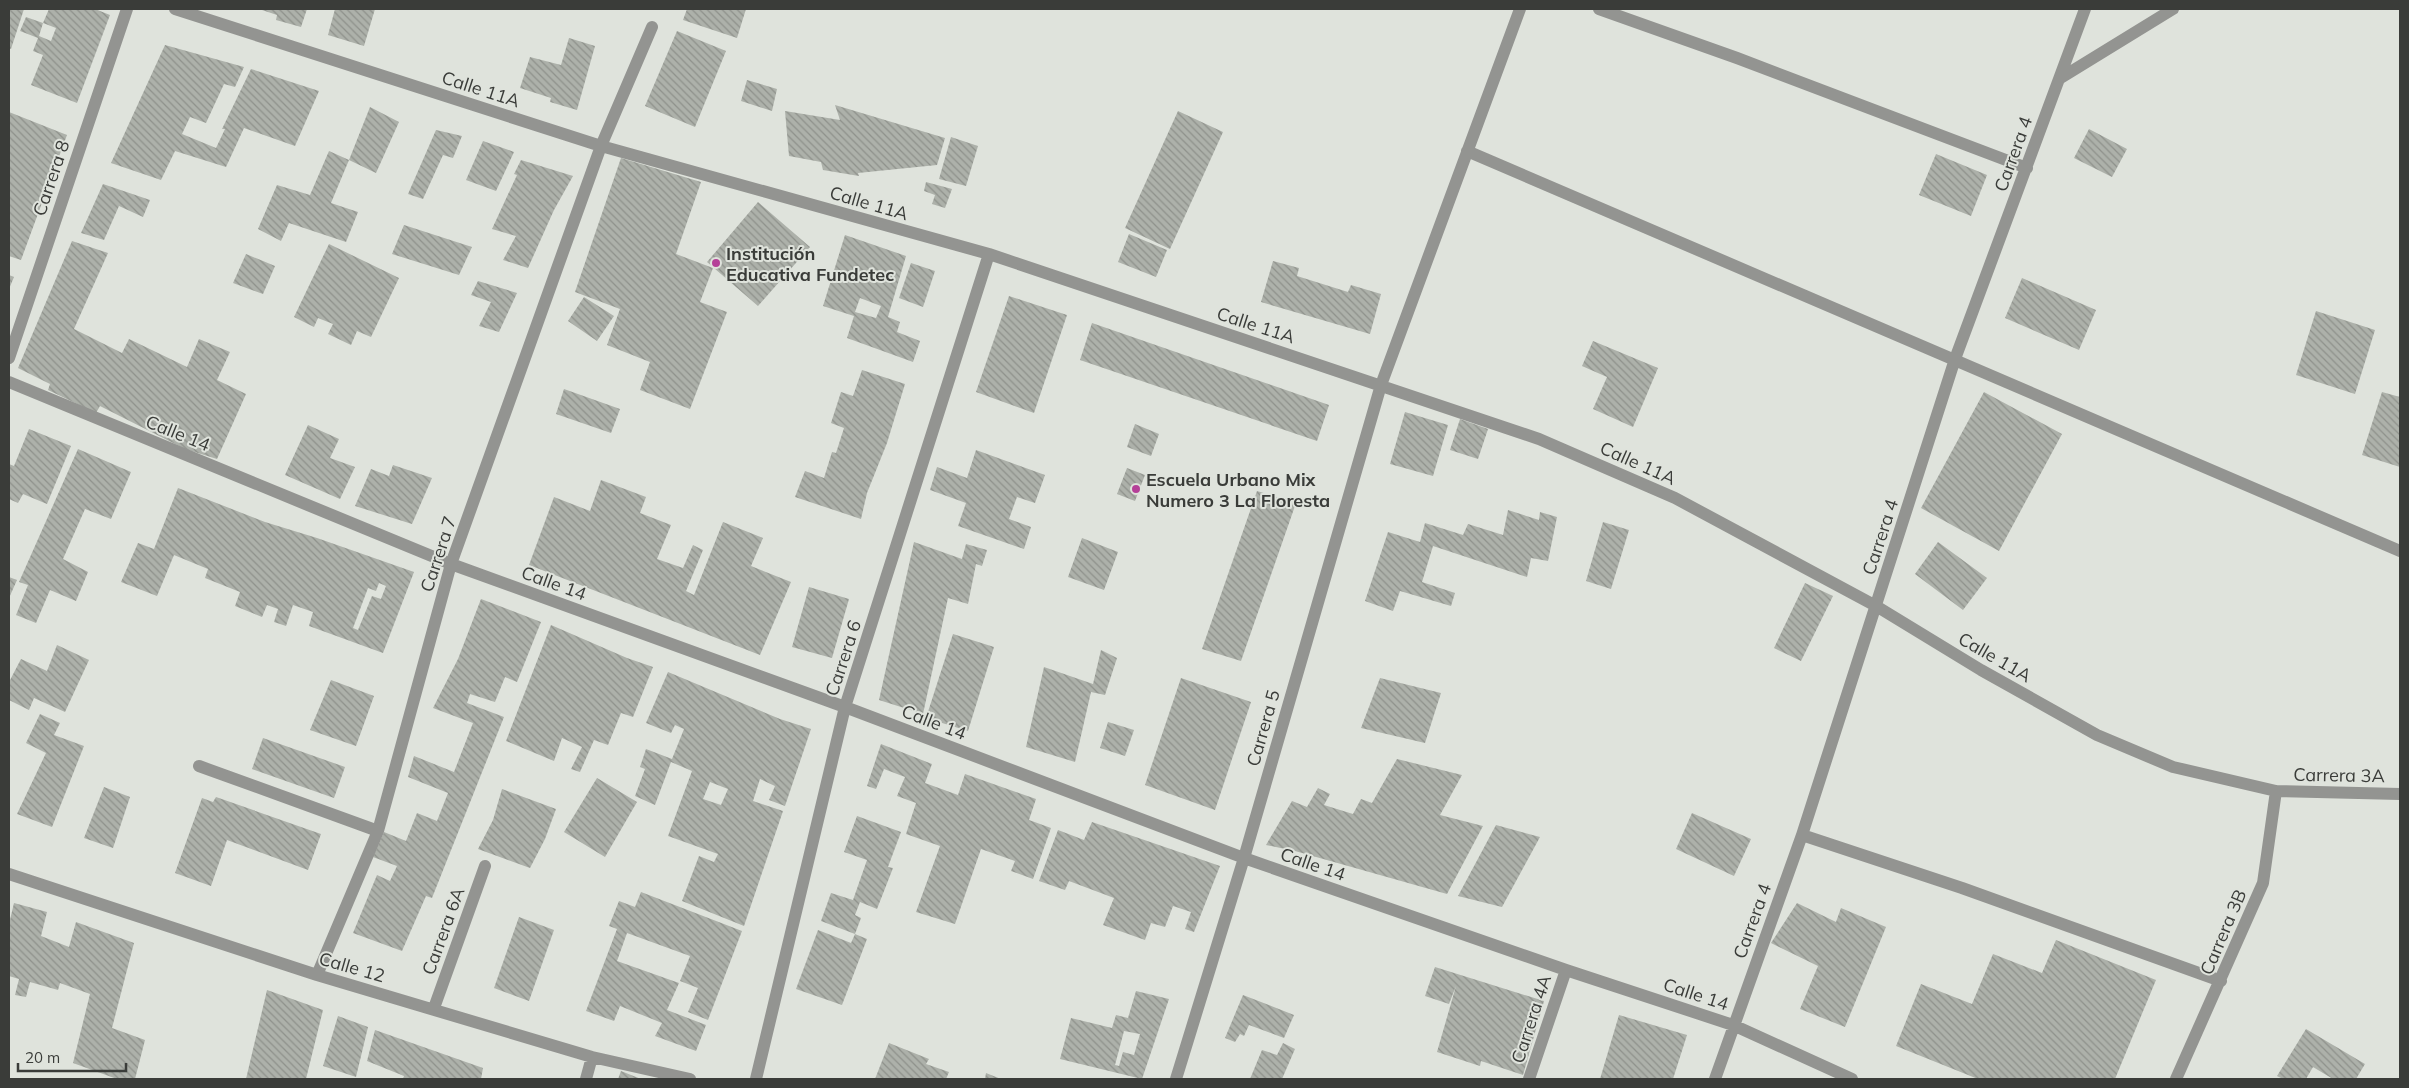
<svg xmlns="http://www.w3.org/2000/svg" width="2409" height="1088" viewBox="0 0 2409 1088" font-family="Mulish,sans-serif">
<style>
.building{fill:url(#building-back-hatch);fill-rule:evenodd}
.lines{fill:none;stroke-linecap:round;stroke-linejoin:round}
.minor{stroke:#939491;stroke-width:12}
.poi-dot{fill:#b54098;stroke:#dfe3dc;stroke-width:2}
.labels{text-anchor:middle;dominant-baseline:central;stroke-width:4;stroke-linejoin:round;paint-order:stroke}
.street-label{font-size:18px;fill:#3a3c39;stroke:#dfe3dc}
.poi-label{font-size:18px;font-weight:bold;fill:#3a3c39;stroke:#dfe3dc;text-anchor:start}
</style>
<defs>
<pattern id="building-back-hatch" width="6" height="6" patternUnits="userSpaceOnUse" patternTransform="scale(1.25)"><rect width="6" height="6" fill="#adb1aa"/><path d="M-1 5l2 2M0 0l6 6M5-1l2 2" fill="none" stroke="#8e918b"/></pattern>
</defs>
<rect width="100%" height="100%" fill="#dfe3dc"/>
<!-- building -->
<path class="building" d="M9,9H24L11,49L9,48Z
M49,9H95L110,15L77,103L31,85L43,55L33,51L38,38L20,31L26,17L43,23ZM43,23L56,28L51,41L39,36Z
M259,9H307L301,27L276,20L277,15Z
M335,9H375L364,46L328,35Z
M687,9H746L737,38L683,20Z
M677,31L726,51L695,127L645,106Z
M569,38L595,46L577,110L550,102L551,98L520,88L530,57L561,65Z
M165,45L244,67L235,87L224,84L206,123L190,117L182,134L216,148L225,129H222L251,69L319,91L295,146L244,128L226,167L175,151L161,180L111,163Z
M747,80L777,89L772,111L741,101Z
M835,105L945,138L937,165L858,173L859,176L823,170L821,162L789,156L785,111L840,120Z
M370,107L399,122L376,173L349,160Z
M1178,111L1223,132L1170,249L1125,228Z
M9,112L67,135L21,260L9,256Z
M2089,129L2127,149L2112,177L2074,158Z
M436,130L462,136L453,158L443,155L423,199L408,194Z
M951,137L978,146L966,186L939,179Z
M483,141L514,152L496,191L466,180Z
M329,151L349,160L331,203L358,212L346,242L289,223L281,241L258,229L277,185L310,195Z
M1936,154L1987,175L1971,216L1919,195Z
M621,158L701,182L676,254L713,268L700,302L727,312L690,409L640,390L650,362L607,345L620,309L575,292Z
M521,160L573,176L554,210L528,268L503,260L516,236L492,229L517,175L514,174Z
M926,182L952,189L945,208L932,204L935,195L924,191Z
M103,184L150,200L143,217L119,206L104,240L81,233Z
M758,202L810,247L758,306L707,262Z
M404,225L472,247L459,275L392,254Z
M1129,234L1167,250L1156,277L1118,262Z
M845,235L906,256L888,317L900,322L897,332L920,341L913,362L847,338L854,316L823,306ZM860,298L881,306L876,318L855,312Z
M72,241L108,253L74,329L122,353L129,339L187,367L199,339L230,352L217,380L246,394L217,459L185,449L100,406L96,413L48,390L50,384L18,368Z
M329,244L399,278L371,337L357,331L351,345L328,334L333,324L318,318L314,327L294,317Z
M246,254L275,266L263,294L233,283Z
M1273,261L1299,268L1297,276L1348,292L1351,285L1381,294L1370,334L1261,302Z
M911,263L935,271L923,307L899,298Z
M9,275L14,277L9,289Z
M2022,278L2096,310L2079,350L2005,318Z
M478,281L517,293L499,332L479,326L491,302L471,295Z
M1009,296L1067,315L1034,413L976,392Z
M584,297L614,316L597,341L568,321Z
M2316,311L2375,330L2355,394L2296,375Z
M1092,323L1329,405L1317,441L1080,360Z
M1593,341L1658,368L1633,427L1593,409L1607,377L1582,366Z
M862,370L905,384L887,443L867,493L861,519L795,497L805,471L824,478L832,452L836,453L844,428L831,423L841,392L853,396Z
M564,389L620,409L611,433L556,414Z
M1984,392L2062,434L1999,551L1921,508Z
M2382,392L2400,397V467L2362,455Z
M1405,412L1448,425L1433,476L1390,464Z
M1460,419L1488,429L1478,459L1450,450Z
M1135,424L1159,434L1151,456L1127,447Z
M308,425L339,439L330,458L355,467L340,499L285,475Z
M29,429L71,446L47,504L23,494L18,503L9,499V464L14,466Z
M78,449L131,472L111,519L85,509L63,559L88,572L76,601L50,590L36,623L16,615L28,585L19,582Z
M976,450L1045,475L1035,503L1017,497L1009,519L1031,527L1024,549L958,526L966,503L930,490L937,467L967,478Z
M393,465L432,478L412,524L355,506L371,469L389,476Z
M1127,468L1145,475L1135,501L1117,494Z
M601,480L646,497L640,513L671,525L657,559L683,568L693,545L703,550L686,591L694,595L723,522L763,538L751,566L791,582L760,655L529,565L554,497L590,511Z
M178,488L265,522L317,538L414,572L383,653L309,626L313,612L293,605L286,626L274,622L278,609L267,605L262,617L235,606L240,592L205,578L208,569L174,555L157,596L121,582L138,543L154,549ZM379,583L386,586L381,599L372,596L358,630L353,628L368,588L376,591Z
M1257,491L1296,503L1241,661L1202,649Z
M1508,510L1539,520L1540,512L1557,517L1548,561L1531,558L1527,577L1433,546L1422,582L1455,593L1451,606L1400,591L1393,611L1365,601L1388,532L1420,542L1425,523L1463,535L1468,524L1503,535Z
M1603,522L1629,530L1611,589L1586,581Z
M1082,538L1118,552L1104,590L1068,577Z
M914,542L962,559L966,544L987,550L982,566L976,564L968,604L948,598L923,714L879,700Z
M1938,542L1987,578L1963,610L1915,574Z
M9,577L17,580L9,598Z
M1805,583L1833,596L1801,661L1774,648Z
M809,587L849,599L832,658L792,647Z
M481,599L541,622L517,682L505,677L495,702L470,694L467,703L504,717L432,898L426,896L402,951L353,933L377,875L390,881L397,866L373,857L384,832L406,841L417,813L437,821L448,793L408,777L414,756L454,772L473,723L433,708L458,659Z
M551,625L627,658L653,667L633,717L621,713L608,745L594,740L580,772L571,769L582,747L562,738L554,761L506,741Z
M953,634L994,647L968,731L926,718Z
M57,645L89,660L65,712L34,698L29,710L9,700V682L21,659L47,671Z
M1101,650L1117,658L1105,695L1091,692L1075,762L1026,747L1044,667L1093,684Z
M668,672L780,719L811,729L785,806L769,800L775,786L760,779L753,801L783,811L744,926L682,901L699,856L714,862L718,854L668,836L692,771L671,762L655,805L635,796L645,769L640,767L646,749L672,759L684,729L675,725L671,733L646,723ZM710,782L728,789L721,805L703,799Z
M1181,678L1251,702L1215,810L1145,785Z
M1380,678L1441,693L1425,743L1361,728Z
M331,680L374,696L356,746L310,730Z
M40,714L60,723L54,735L84,746L52,827L17,814L46,753L26,743Z
M1108,722L1134,730L1125,756L1100,748Z
M263,738L345,767L334,798L252,769Z
M881,744L932,764L925,783L958,795L965,774L1036,799L1029,820L1051,828L1033,879L1011,871L1015,861L981,849L955,924L916,912L940,846L906,834L916,803L897,796L905,777L884,769L876,789L867,786Z
M1397,759L1462,775L1440,815L1483,826L1447,894L1295,851L1266,845L1292,801L1307,807L1318,788L1330,794L1324,805L1353,814L1361,799L1372,803Z
M597,778L637,802L605,857L564,832Z
M104,787L130,797L113,848L84,838Z
M502,789L556,809L545,839L530,868L478,849L493,820Z
M216,797L321,834L308,870L227,840L211,886L175,873L202,798L213,802Z
M1692,813L1751,839L1734,876L1676,849Z
M857,816L901,832L888,867L893,868L877,909L860,902L855,915L861,918L855,934L821,921L831,893L853,900L867,860L844,852Z
M1092,822L1220,866L1194,932L1185,929L1191,912L1173,906L1165,927L1151,923L1145,940L1103,925L1114,898L1069,881L1065,890L1039,881L1058,830L1084,840Z
M1496,825L1540,837L1502,907L1458,896Z
M641,892L742,931L708,1020L688,1012L698,988L680,981L690,956L627,933L617,961L679,983L667,1010L706,1025L696,1051L655,1036L662,1023L620,1006L614,1021L586,1011L617,929L609,926L619,901L635,907Z
M14,903L47,912L41,936L69,947L76,922L134,943L112,1028L145,1040L135,1079H117L73,1063L90,994L60,983L58,990L30,982L26,997L15,995L19,979L9,976V924Z
M1797,903L1836,922L1841,908L1886,927L1845,1027L1800,1009L1818,966L1771,943Z
M519,917L554,930L529,1001L494,988Z
M818,930L851,943L855,934L867,939L842,1005L796,989Z
M2056,940L2156,980L2115,1079H1978L1896,1046L1921,984L1972,1004L1993,954L2042,973Z
M1435,967L1544,1001L1523,1075L1481,1061L1480,1066L1437,1052L1456,986L1449,1004L1425,996Z
M267,990L323,1010L306,1079H246Z
M1136,991L1169,999L1142,1079L1060,1059L1071,1018L1112,1028L1116,1015L1128,1018ZM1124,1031L1140,1034L1134,1055L1123,1052L1119,1066L1115,1065Z
M1243,995L1294,1015L1284,1038L1249,1025L1244,1036L1240,1034L1235,1042L1225,1038Z
M1619,1015L1687,1035L1673,1079H1600Z
M338,1016L368,1027L356,1077L323,1066Z
M2306,1029L2365,1064L2356,1079H2333L2313,1067L2306,1079H2283L2277,1076Z
M375,1030L483,1068L481,1079H403L404,1076L367,1061Z
M889,1043L929,1059L926,1064L949,1072L946,1079H875Z
M1283,1043L1295,1049L1282,1079H1250L1262,1050L1277,1055Z
M621,1071L641,1079H618Z
M986,1073L1001,1079H985Z"/>
<g class="lines">
<!-- minor -->
<path class="minor" d="M175,9L601,146L989,254L1539,439L1675,498L1876,606L1981,670L2097,735L2173,767L2276,791L2400,794
M1599,9L1737,58L2027,168
M2059,79L2173,9
M1467,151L2400,551
M9,358L127,9
M9,382L451,564L845,707L1244,858L1566,970L1733,1025L1852,1079
M199,766L378,831
M1802,835L1962,888L2221,981
M9,874L317,975L592,1057L690,1079
M317,975L378,831L451,564L601,146L652,27
M434,1008L485,866
M586,1079L592,1057
M756,1079L845,707L989,254
M1176,1079L1244,858L1381,385L1520,9
M1529,1079L1566,970
M1715,1079L1802,835L1955,359L2085,9
M2176,1079L2263,883L2276,791"/>
</g>
<!-- markers -->
<g class="poi-dot">
<circle cx="716" cy="263" r="5"/>
<circle cx="1136" cy="489" r="5"/>
</g>
<g class="labels">
<!-- street labels -->
<g class="street-label">
<text transform="translate(481 89) rotate(18)">Calle 11A</text>
<text transform="translate(2013 154) rotate(-70)">Carrera 4</text>
<text transform="translate(51 178) rotate(-71)">Carrera 8</text>
<text transform="translate(869 203) rotate(16)">Calle 11A</text>
<text transform="translate(1256 325) rotate(18)">Calle 11A</text>
<text transform="translate(178 433) rotate(22)">Calle 14</text>
<text transform="translate(1638 463) rotate(24)">Calle 11A</text>
<text transform="translate(1880 537) rotate(-72)">Carrera 4</text>
<text transform="translate(438 554) rotate(-72)">Carrera 7</text>
<text transform="translate(554 583) rotate(20)">Calle 14</text>
<text transform="translate(1995 657) rotate(30)">Calle 11A</text>
<text transform="translate(843 658) rotate(-72)">Carrera 6</text>
<text transform="translate(934 722) rotate(21)">Calle 14</text>
<text transform="translate(1263 728) rotate(-74)">Carrera 5</text>
<text transform="translate(2339 775) rotate(1)">Carrera 3A</text>
<text transform="translate(1313 864) rotate(19)">Calle 14</text>
<text transform="translate(1752 921) rotate(-70)">Carrera 4</text>
<text transform="translate(443 931) rotate(-70)">Carrera 6A</text>
<text transform="translate(2223 932) rotate(-67)">Carrera 3B</text>
<text transform="translate(352 967) rotate(16)">Calle 12</text>
<text transform="translate(1696 994) rotate(18)">Calle 14</text>
<text transform="translate(1531 1019) rotate(-72)">Carrera 4A</text>
</g>
<!-- poi labels -->
<g class="poi-label">
<text x="726" y="253">Institución<tspan x="726" dy="21">Educativa Fundetec</tspan></text>
<text x="1146" y="479">Escuela Urbano Mix<tspan x="1146" dy="21">Numero 3 La Floresta</tspan></text>
</g>
</g>
<!-- border -->
<rect width="2409" height="1088" fill="none" stroke="#3a3c39" stroke-width="20"/>
<!-- scale -->
<path d="M18 1063v8h108v-8" fill="none" stroke="#3a3c39" stroke-width="2.5"/>
<text x="25" y="1063" font-size="15" fill="#3a3c39" stroke="#dfe3dc" stroke-width="4" paint-order="stroke">20 m</text>
</svg>
